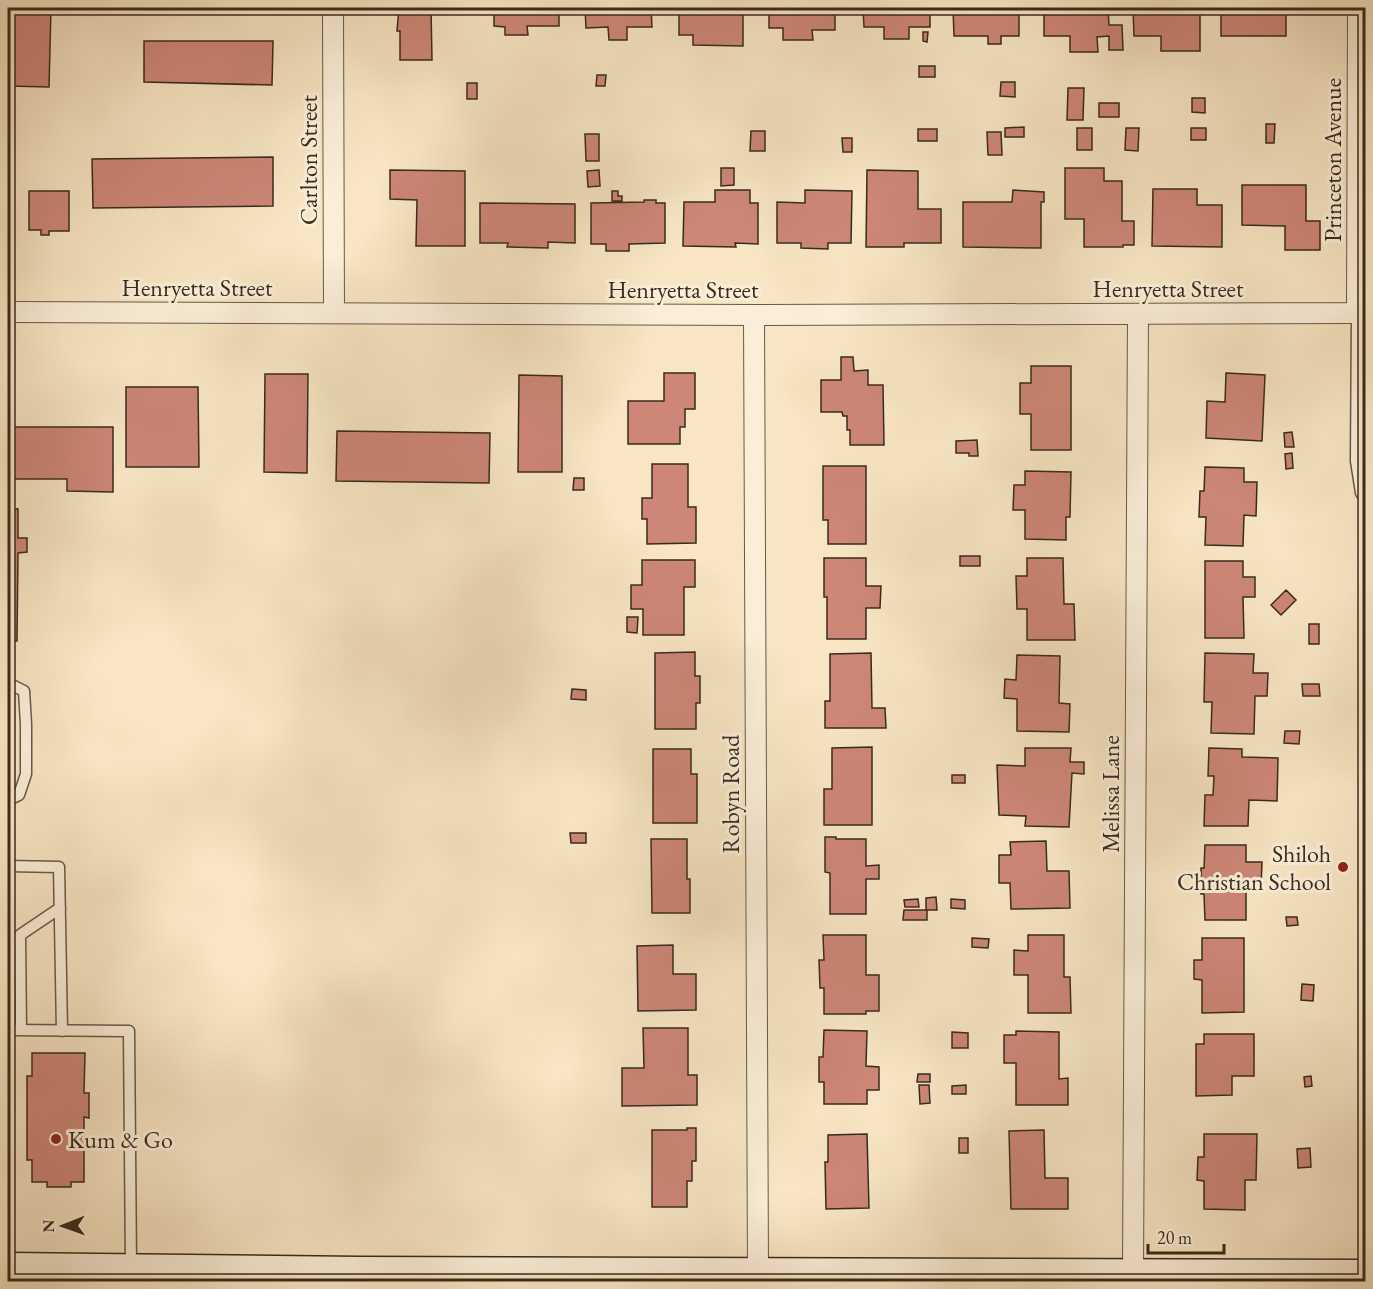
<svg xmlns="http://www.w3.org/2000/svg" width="1373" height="1289" viewBox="0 0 1373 1289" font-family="'EB Garamond',serif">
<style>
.building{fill:#cd8677;stroke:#382b1c;stroke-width:1.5}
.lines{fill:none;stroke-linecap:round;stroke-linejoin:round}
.lane-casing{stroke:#685a46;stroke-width:13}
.street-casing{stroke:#685a46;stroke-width:22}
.secondary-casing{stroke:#382b1c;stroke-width:31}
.lane{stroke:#faeed8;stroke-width:10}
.street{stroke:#faeed8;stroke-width:20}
.secondary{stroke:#faeed8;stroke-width:28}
.poi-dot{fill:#8f2418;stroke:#faeed8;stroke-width:2}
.labels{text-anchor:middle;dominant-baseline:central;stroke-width:6;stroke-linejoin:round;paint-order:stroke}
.street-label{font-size:24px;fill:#382b1c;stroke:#faeed8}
.poi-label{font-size:24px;fill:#382b1c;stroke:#faeed8;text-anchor:end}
</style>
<rect width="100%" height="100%" fill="#f7e5c3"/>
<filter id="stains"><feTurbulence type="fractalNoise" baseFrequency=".00333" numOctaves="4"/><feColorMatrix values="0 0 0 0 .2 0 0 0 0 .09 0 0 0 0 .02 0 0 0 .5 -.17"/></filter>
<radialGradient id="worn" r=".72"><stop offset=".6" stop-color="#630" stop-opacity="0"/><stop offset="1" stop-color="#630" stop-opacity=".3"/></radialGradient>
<!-- building -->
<path class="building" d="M8,8H51L49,87L8,86Z
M399,8H431L432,60H400V31H397Z
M494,8H559V26H527L528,35H505V27L494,26Z
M585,8H651L652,27H627V40H609L608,27L586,28Z
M679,8H743V46L693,45V35H679Z
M769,8H835V30H812L813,40H783V28H769Z
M863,8H930V27H909V39H884V27H864Z
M953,8H1019V36H1001V44H988V36H954Z
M1044,8H1108L1109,25H1122L1123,50H1109V36L1097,37L1098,52H1070V36H1044Z
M1133,8H1200V51H1161V36H1134Z
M1221,8H1286V36H1221Z
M923,32H928L927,42L923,41Z
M144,41H273L272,85L144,82Z
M919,66H935V77H919Z
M597,75H606L605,86H596Z
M1001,82H1015V97L1000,96Z
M467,83H477V99H467Z
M1068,88H1084L1083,120H1067Z
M1192,98H1205V113L1192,112Z
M1099,103H1119V117H1099Z
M1266,124H1275L1274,143H1266Z
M1024,127V137H1005V128Z
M1077,128H1092V150H1077Z
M1126,128H1139L1138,151L1125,150Z
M1191,128H1206V140H1191Z
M918,129H937V141H918Z
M751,131H765V151H750Z
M987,132H1001L1002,155H988Z
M585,134H599V161H586Z
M842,138H852V152H843Z
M273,157V206L93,208L92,159Z
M721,168H734V185L721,186Z
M1065,168H1104V181H1122V221H1134V245H1123V247H1084V219H1065Z
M390,170L465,171V246H416L417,200L390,199Z
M599,170L600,186L588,187L587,171Z
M867,170L918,171V209H941V243H904V247H866Z
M1242,185H1306V221H1320V250H1285V226L1242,225Z
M1153,189H1197V205H1222V247L1152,246Z
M715,190H750V203H758V244L735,243L736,247L683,246L684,202H715Z
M805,190L852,191L851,243H828V249L801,248V243H777V202L805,203Z
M1013,190L1044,192V202H1041V248L963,247V202H1012Z
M29,191H69V231H49V235H41V230H29Z
M612,191H618V196H622V201H612Z
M644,200H656V203H665V243L629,244V251H606V244H591V203L644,202Z
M480,203L575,204V243L548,242V248L507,247L508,243H480Z
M841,357H853L854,371L868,370V385H883L884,445H850V430H847V416H843L842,412H821V380H841Z
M1031,366H1071V450H1031V414H1020V383H1031Z
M664,373H695V409H685V427H680V444H628V401H664Z
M1226,373L1265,375L1262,441L1206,438L1207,401L1225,402Z
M265,374H308L307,473L264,472Z
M519,375L562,376V472H518Z
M126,387H198L199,467H126Z
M8,427H113V492L67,491V479H8Z
M337,431L490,433L489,483L336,481Z
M1292,432L1294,447H1285L1284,433Z
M977,440L978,456H969V453H956V441Z
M1292,453L1293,468L1286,469L1285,454Z
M652,464H688V507H696V543L647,544V519H642V498H652Z
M823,466H866V544H828V520H823Z
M1205,467L1244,468V482H1257L1256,516L1244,515L1243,546L1205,545L1206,517H1199L1200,491H1204Z
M1025,471L1071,472L1070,517H1066V540L1025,539V510H1013L1014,485H1025Z
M574,478H584V490H573Z
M8,508L18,509V538H27V552L18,553L17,641H8Z
M960,556H980V566H960Z
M824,558H866V586H881L880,608H866V639H827V597H824Z
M1027,558H1063L1064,604H1074L1075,640H1027V609H1017L1016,576H1027Z
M642,560H695V587H684V635H643V609H631V585H642Z
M1205,561H1243V577H1255V597H1243L1244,638H1205Z
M1286,590L1296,600L1281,615L1271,605Z
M627,617H638L637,633L627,632Z
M1309,624H1319V644H1309Z
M695,652V676H700V703H696V729H655V653Z
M871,653L872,708H885L886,728H825V701H830V654Z
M1205,653L1254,654L1253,673H1268L1267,696H1255L1254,734L1211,733L1212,702H1204Z
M1017,655L1060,656L1059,703L1070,704L1069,732L1017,731V699L1004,698L1005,679L1016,680Z
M1302,684H1319L1320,696H1303Z
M572,689L586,690V700L571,699Z
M1285,731H1300L1299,744L1284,743Z
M872,747V825H824V789H832V748Z
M1025,748H1071L1070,762H1084V774L1072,773L1069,827L1025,826L1026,816L999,815L997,765L1025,766Z
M1209,748L1242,749V757L1278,758L1277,801L1249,800L1248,826H1204L1205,795H1213L1214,776H1208Z
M653,749H691V774H697V823H653Z
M952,775H965V783H952Z
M570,833H586V843H571Z
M825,837H836V839H866V866L879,865V879H866V914H830V873L825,872Z
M651,839H687V879H690V913H652Z
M1046,841L1047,871H1069L1070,908L1011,909L1010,883H999V855H1011L1010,842Z
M1205,845H1246V862H1262L1261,888H1246V920H1205L1204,894H1201V868H1204Z
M936,897L937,910H926V898Z
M918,899L919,907H905L904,900Z
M951,899L965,900V909L951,908Z
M904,910H927V920H903Z
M1286,917H1297L1298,925L1287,926Z
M823,935H866V975H879V1011H866V1014H824V988H820L819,960H824Z
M1028,935H1064V977H1070L1071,1013H1028V975H1014V950L1028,951Z
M972,938L989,939L988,948L972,947Z
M1202,938H1244V1012L1202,1013V980L1194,979V960H1202Z
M673,945V974H696V1010L638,1011L637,946Z
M1302,984L1314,985L1313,1001L1301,1000Z
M643,1028H688V1075H697V1105L622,1106V1068H644Z
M824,1030L867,1031L866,1066L879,1067V1090H867V1104H824V1082H819V1057H823Z
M1016,1031L1059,1032V1079L1068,1078V1105H1016V1063H1004V1035H1016Z
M952,1032L968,1033V1048H952Z
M1204,1034H1254V1076H1232V1095L1196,1096V1044H1204Z
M32,1053H85L84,1093H89V1118L84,1117V1182H71V1187H47V1182H32V1160H27V1076H32Z
M918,1074H930V1082H917Z
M1311,1076L1312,1086L1305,1087L1304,1077Z
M919,1085H929L930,1103L920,1104Z
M966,1085V1094H952V1086Z
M687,1128H696V1161H692V1181H687V1207H652V1130H687Z
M1044,1130L1045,1178H1068V1209H1011L1009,1131Z
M867,1134L869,1208L826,1209L825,1162H828V1135Z
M1204,1134H1257L1256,1180H1245V1210L1204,1209V1181L1197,1180L1198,1157H1204Z
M959,1138H968V1153H959Z
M1310,1148L1311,1167L1298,1168L1297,1149Z"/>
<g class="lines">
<!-- lane casing -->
<g class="lane-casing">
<path id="lane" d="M1361,313H1357L1356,461L1361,493L1366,500
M8,683L24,691L26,724V774L19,795L8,800
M8,866L59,867L62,1031
M21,1029L20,935L60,908
M8,1030L129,1031L131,1267"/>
</g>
<!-- street casing -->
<g class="street-casing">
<path id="street" d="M333,8L334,313
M8,312L754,315L1357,313L1358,8
M754,315L758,1273
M1133,1274L1138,314"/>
</g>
<!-- secondary casing -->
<g class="secondary-casing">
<path id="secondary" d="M8,1267L359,1271L1366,1274"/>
</g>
<!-- lane -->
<use href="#lane" class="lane"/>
<!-- street -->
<use href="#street" class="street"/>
<!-- secondary -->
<use href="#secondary" class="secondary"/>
</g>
<!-- markers -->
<g class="poi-dot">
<circle cx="1343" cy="867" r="6"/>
<circle cx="56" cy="1139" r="6"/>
</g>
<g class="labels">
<!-- street labels -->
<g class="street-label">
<text transform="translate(308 160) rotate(-90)">Carlton Street</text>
<text transform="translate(1332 160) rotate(-90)">Princeton Avenue</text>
<text x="197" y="287">Henryetta Street</text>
<text x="1168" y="288">Henryetta Street</text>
<text x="683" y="289">Henryetta Street</text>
<text transform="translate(730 794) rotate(-90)">Robyn Road</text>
<text transform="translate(1110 794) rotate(-90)">Melissa Lane</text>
</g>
<!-- poi labels -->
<g class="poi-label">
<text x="1331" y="853">Shiloh<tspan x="1331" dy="28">Christian School</tspan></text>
<text x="68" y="1139" text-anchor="start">Kum &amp; Go</text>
</g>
</g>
<!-- margin -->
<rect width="1373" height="1289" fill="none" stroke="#f7e5c3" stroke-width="30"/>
<rect x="9" y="9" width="1355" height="1271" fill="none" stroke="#382b1c" stroke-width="3"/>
<rect x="15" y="15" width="1343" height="1259" fill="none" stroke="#382b1c" stroke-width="1.5"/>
<!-- north arrow -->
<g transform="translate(63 1226) rotate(269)" stroke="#faeed8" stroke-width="4.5" paint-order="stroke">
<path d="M0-4.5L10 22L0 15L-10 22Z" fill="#382b1c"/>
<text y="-9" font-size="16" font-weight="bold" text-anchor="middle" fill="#382b1c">N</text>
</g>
<!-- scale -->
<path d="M1148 1244v9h76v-9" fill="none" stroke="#382b1c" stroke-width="3"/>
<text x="1157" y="1244" font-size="18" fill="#382b1c" stroke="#faeed8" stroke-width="4.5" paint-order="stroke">20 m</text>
<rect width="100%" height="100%" filter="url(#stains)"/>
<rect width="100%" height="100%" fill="url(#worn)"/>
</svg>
